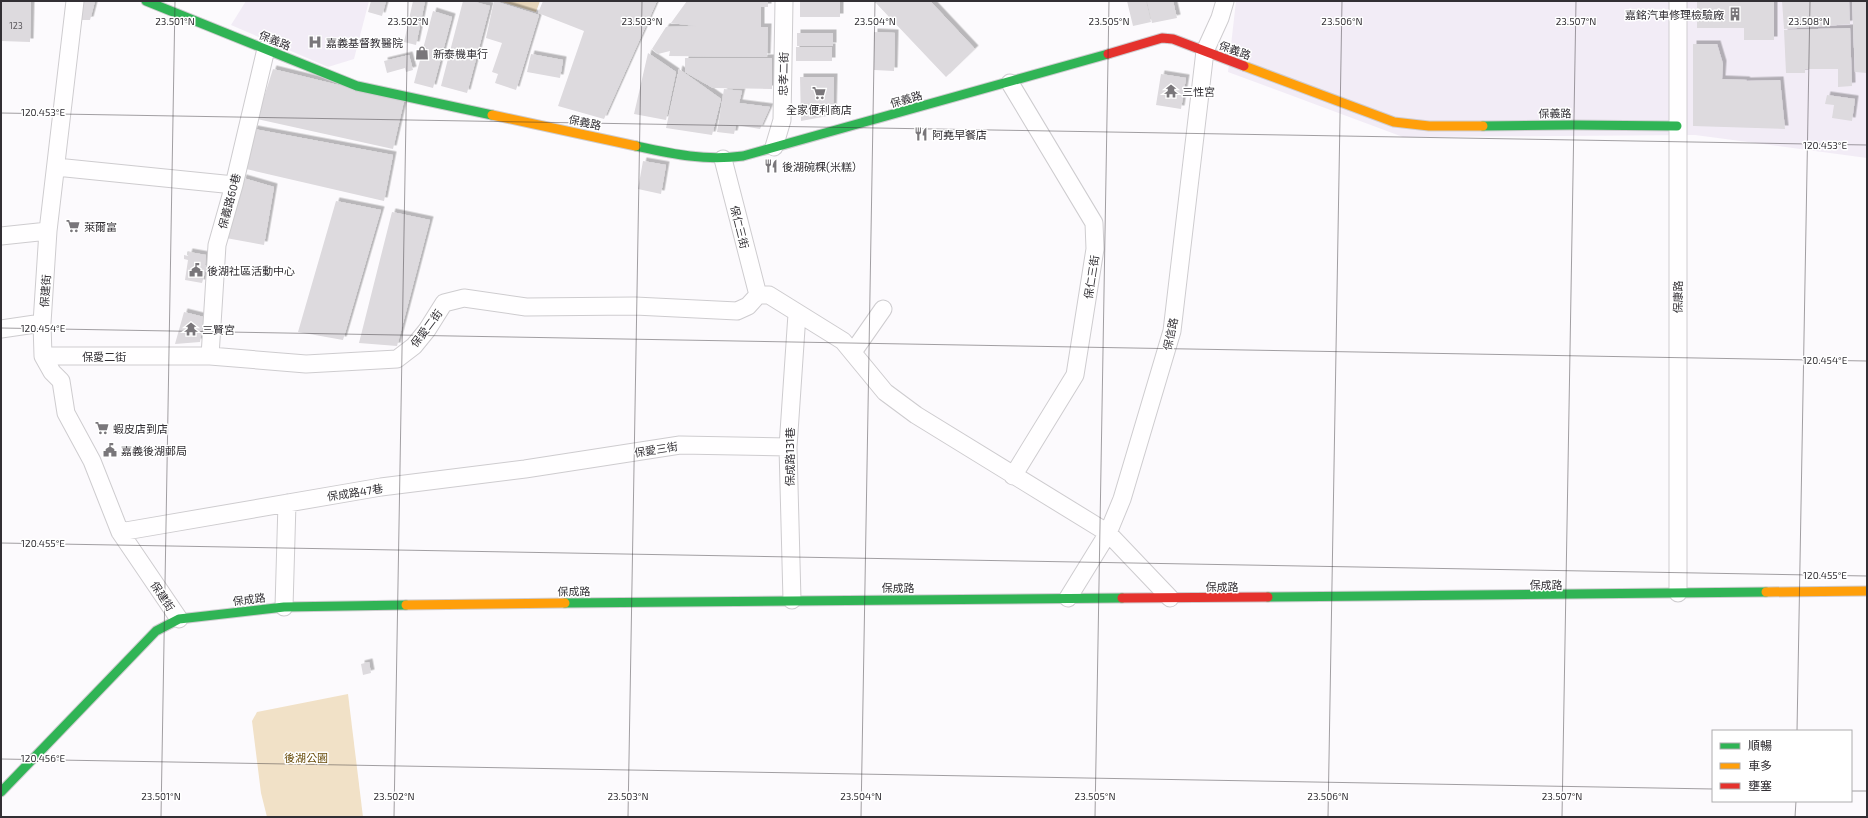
<svg xmlns="http://www.w3.org/2000/svg" width="1868" height="818" viewBox="0 0 1868 818" font-family="'Exo 2','Noto Sans TC',sans-serif">
<style>
.built{fill:#f2ecf6}
.green{fill:#f1e1c7}
.forest{fill:#e7d6ba}
.building{fill:#dddade;filter:url(#shadow)}
.lines{fill:none;stroke-linecap:round;stroke-linejoin:round}
.street-casing{stroke:#cecccf;stroke-width:19}
.fast-casing{stroke:#cecccf;stroke-width:11}
.slow-casing{stroke:#cecccf;stroke-width:11}
.jam-casing{stroke:#cecccf;stroke-width:11}
.street{stroke:#fffeff;stroke-width:17}
.fast{stroke:#30b455;stroke-width:9}
.slow{stroke:#ff9f0a;stroke-width:9}
.jam{stroke:#e5322d;stroke-width:9}
.ticks{fill:none;stroke:#322f34;stroke-width:1;stroke-opacity:0.45}
.labels{text-anchor:middle;dominant-baseline:central;stroke-width:3;stroke-linejoin:round;paint-order:stroke}
.number-label{font-size:9px;fill:#5d5a5e}
.poi-label{font-size:11px;fill:#322f34;stroke:#fff;text-anchor:start}
.street-label{font-size:11px;fill:#322f34;stroke:#fff}
.park-label{font-size:11px;fill:#694c0a;stroke:#fff}
.ticks-label{font-size:10px;text-anchor:middle;fill:#322f34;stroke:#fff;stroke-width:3;stroke-linejoin:round;paint-order:stroke}
</style>
<defs>
<filter id="shadow"><feDropShadow dx="3.5" dy="-3.5" stdDeviation="0" flood-color="#0004"/></filter>
</defs>
<rect width="100%" height="100%" fill="#fcfafd"/>
<!-- built -->
<path class="built" d="M246,1H369L354,59L328,67L231,25Z
M1236,1H1867V158L1695,135L1403,137L1228,72Z"/>
<!-- green -->
<path class="green" d="M348,694L363,817H267L261,793L252,721L257,712Z"/>
<!-- forest -->
<path class="forest" d="M499,1H540L536,12Z"/>
<!-- building -->
<path class="building" d="M1,1H31L30,42L1,41Z
M83,1H95L90,20H79Z
M371,1H386L382,16L368,12Z
M413,1H425L416,45L404,42Z
M463,1H471L490,6L467,93L441,86Z
M494,1L539,15L516,90L495,83L498,74L492,72L502,43L486,38Z
M543,1H657L604,119L558,106L584,31L538,13Z
M687,1H768V7H761V27H768L767,57L669,56L670,51L658,54L652,49L666,27L696,26L671,23Z
M800,1H840V17H800Z
M874,1H930L975,49L946,77Z
M1127,1H1146L1151,22L1133,26Z
M1147,1H1173L1177,18L1152,23Z
M1697,1H1774V40H1744V28H1697Z
M1782,1H1849L1850,24L1784,29Z
M1852,1H1867V73L1855,72Z
M433,11L452,17L433,88L414,83Z
M1850,28L1852,86L1838,87V69H1805V73H1786L1784,30Z
M874,32L895,33L894,71L874,70Z
M797,33H833V46H797Z
M1693,44H1717L1723,64L1722,79L1747,80L1746,81L1780,80L1785,129L1693,126Z
M796,47H832V61H796Z
M648,53L676,72L666,120L634,114Z
M531,54L563,60L560,78L527,72Z
M409,55L413,70L406,72L405,68L387,73L384,61Z
M685,58H772V89L713,88L685,72Z
M273,69L404,101L393,149L257,119Z
M679,69L721,99L712,135L666,128Z
M1161,74L1186,78L1181,109L1156,105Z
M800,77H834L833,115L801,121Z
M724,89L742,91L739,103L770,107L760,129L736,125L734,134L717,132Z
M1827,95L1855,99L1852,121L1832,118L1834,105L1825,104Z
M254,129L393,155L384,201L242,168Z
M643,161L666,165L661,194L638,189Z
M243,178L274,187L264,245L226,238Z
M336,201L381,210L343,340L298,332Z
M392,212L430,220L397,346L359,343Z
M189,252L206,255L205,265H207L202,283L185,280L188,260L184,259V255L188,256Z
M184,312L204,317L200,342L175,344Z
M369,662L371,673L363,675L361,664Z"/>
<g class="lines">
<!-- street casing -->
<g class="street-casing">
<path id="street" d="M75,1L48,231L42,323L43,356L52,372L61,381L66,413L92,461L120,532L179,619
M1678,1V593
M1010,83L1094,223L1095,249L1075,375L1013,476
M774,147L782,120L784,1
M723,159L758,295
M56,167L234,185
M1,236L48,231
M1,329L42,323
M853,352L883,309
M43,356H210L306,364L397,359L414,346L427,330L444,303L464,298L526,307L635,306L737,311L748,306L758,295H769L843,341L885,392L916,415L1108,533L1170,598
M210,356L217,245L234,185L266,49
M120,532L381,487L525,469L680,445L788,447
M1068,598L1108,533L1122,499L1172,331L1205,51L1220,18L1225,1
M792,600L788,447L797,314
M284,607L287,503"/>
</g>
<!-- fast casing -->
<g class="fast-casing">
<path id="fast" d="M146,1L357,86L492,115
M1483,126L1572,125L1677,126
M636,146C673,154 704,161 743,156L1108,54
M1268,597L1766,592
M565,603L1122,598
M1,792L156,631L179,619L284,607L406,605"/>
</g>
<!-- slow casing -->
<g class="slow-casing">
<path id="slow" d="M1244,66L1394,122L1429,126H1483
M492,115L636,146
M1766,592L1867,591
M406,605L565,603"/>
</g>
<!-- jam casing -->
<g class="jam-casing">
<path id="jam" d="M1108,54L1162,38L1173,39L1244,66
M1122,598L1268,597"/>
</g>
<!-- street -->
<use href="#street" class="street"/>
<!-- fast -->
<use href="#fast" class="fast"/>
<!-- slow -->
<use href="#slow" class="slow"/>
<!-- jam -->
<use href="#jam" class="jam"/>
</g>
<!-- ticks -->
<path class="ticks" d="M1,113L1867,145M1,328L1867,361M1,543L1867,576M1797,731L1810,1M1,759L1713,789M1851,791H1867M161,817L175,1M394,817L408,1M628,817L642,1M861,817L875,1M1095,817L1109,1M1328,817L1342,1M1562,817L1576,1M1795,817L1796,801"/>
<!-- icons -->
<defs>
<g id="building-bare" transform="scale(1.08)"><path d="M-4-6H4V6H1V3H-1V6H-4ZM-2.5-4.3h1.7v1.8h-1.7ZM.8-4.3h1.7v1.8H.8ZM-2.5-1h1.7V.8h-1.7ZM.8-1h1.7V.8H.8Z" fill="#79767a" stroke="#fff" stroke-width="2.5" paint-order="stroke"/></g>
<g id="hospital-bare" transform="scale(1.08)"><path d="M-5-5h3v3.5h4V-5h3V5h-3V1.5h-4V5h-3Z" fill="#79767a" stroke="#fff" stroke-width="2.5" paint-order="stroke"/></g>
<g id="shop-bare" transform="scale(1.08)"><path d="M-5-2.5h2.3a2.7 3.5 0 0 1 5.4 0H5L5.5 6h-11ZM-1.5-2.5h3a1.5 2.3 0 0 0-3 0Z" fill="#79767a" stroke="#fff" stroke-width="2.5" paint-order="stroke"/></g>
<g id="temple-bare" transform="scale(1.08)"><path d="M0-6L5-2H3V0L6.5 2.5H4V6H1.5V3h-3V6H-4V2.5H-6.5L-3 0V-2H-5Z" fill="#79767a" stroke="#fff" stroke-width="2.5" paint-order="stroke"/></g>
<g id="supermarket-bare" transform="scale(1.08)"><path d="M-6-5.5h2.5l.6 2H6L4.5 2H-2.5L-4.4-4H-6ZM-1.5 3.2a1.3 1.3 0 1 0 .1 0ZM3 3.2a1.3 1.3 0 1 0 .1 0Z" fill="#79767a" stroke="#fff" stroke-width="2.5" paint-order="stroke"/></g>
<g id="restaurant-bare" transform="scale(1.08)"><path d="M-5-6h1v4h1v-4h1v4h1v-4h1v5L-1.5 .5V6h-2V.5L-5-1ZM5-6V6H3V1.5H1.5Q1.5-4 5-6Z" fill="#79767a" stroke="#fff" stroke-width="2.5" paint-order="stroke"/></g>
<g id="civic-bare" transform="scale(1.08)"><path d="M-.6-6.5H3V-4.5H.6V-3L4-1V1h2V6H-6V1h2V-1L-.6-3ZM-1.2 2.5V6h2.4V2.5Z" fill="#79767a" stroke="#fff" stroke-width="2.5" paint-order="stroke"/></g>
</defs>
<g fill-rule="evenodd">
<use href="#building-bare" x="1735" y="14"/>
<use href="#hospital-bare" x="315" y="42"/>
<use href="#shop-bare" x="422" y="53"/>
<use href="#temple-bare" x="1171" y="91"/>
<use href="#supermarket-bare" x="819" y="93"/>
<use href="#restaurant-bare" x="921" y="134"/>
<use href="#restaurant-bare" x="771" y="166"/>
<use href="#supermarket-bare" x="73" y="226"/>
<use href="#civic-bare" x="196" y="270"/>
<use href="#temple-bare" x="191" y="329"/>
<use href="#supermarket-bare" x="102" y="428"/>
<use href="#civic-bare" x="110" y="450"/>
</g>
<g class="labels">
<!-- number labels -->
<g class="number-label">
<text x="16" y="25">123</text>
</g>
<!-- poi labels -->
<g class="poi-label">
<text x="1724" y="14" text-anchor="end">嘉銘汽車修理檢驗廠</text>
<text x="326" y="42">嘉義基督教醫院</text>
<text x="433" y="53">新泰機車行</text>
<text x="1182" y="91">三性宮</text>
<text x="819" y="109" text-anchor="middle">全家便利商店</text>
<text x="932" y="134">阿堯早餐店</text>
<text x="782" y="166">後湖碗粿(米糕）</text>
<text x="84" y="226">萊爾富</text>
<text x="207" y="270">後湖社區活動中心</text>
<text x="202" y="329">三賢宮</text>
<text x="113" y="428">蝦皮店到店</text>
<text x="121" y="450">嘉義後湖郵局</text>
</g>
<!-- street labels -->
<g class="street-label">
<text transform="translate(275 40) rotate(22)">保義路</text>
<text transform="translate(1235 50) rotate(20)">保義路</text>
<text transform="translate(783 74) rotate(-89)">忠孝二街</text>
<text transform="translate(906 99) rotate(-16)">保義路</text>
<text transform="translate(1555 113) rotate(-1)">保義路</text>
<text transform="translate(585 122) rotate(12)">保義路</text>
<text transform="translate(229 201) rotate(-75)">保義路60巷</text>
<text transform="translate(740 227) rotate(76)">保仁三街</text>
<text transform="translate(1091 277) rotate(-81)">保仁三街</text>
<text transform="translate(45 291) rotate(-86)">保建街</text>
<text transform="translate(1677 297) rotate(-90)">保康路</text>
<text transform="translate(426 328) rotate(-53)">保愛二街</text>
<text transform="translate(1170 334) rotate(-78)">保信路</text>
<text x="104" y="356">保愛二街</text>
<text transform="translate(656 449) rotate(-9)">保愛三街</text>
<text transform="translate(789 457) rotate(-90)">保成路131巷</text>
<text transform="translate(355 492) rotate(-9)">保成路47巷</text>
<text x="1546" y="584">保成路</text>
<text x="1222" y="586">保成路</text>
<text x="898" y="587">保成路</text>
<text transform="translate(574 591) rotate(-1)">保成路</text>
<text transform="translate(163 596) rotate(56)">保建街</text>
<text transform="translate(249 599) rotate(-7)">保成路</text>
</g>
<!-- park labels -->
<g class="park-label">
<text x="306" y="757">後湖公園</text>
</g>
</g>
<g class="ticks-label">
<text x="175" y="25">23.501°N</text>
<text x="408" y="25">23.502°N</text>
<text x="642" y="25">23.503°N</text>
<text x="875" y="25">23.504°N</text>
<text x="1109" y="25">23.505°N</text>
<text x="1342" y="25">23.506°N</text>
<text x="1576" y="25">23.507°N</text>
<text x="1809" y="25">23.508°N</text>
<text x="43" y="116">120.453°E</text>
<text x="1825" y="149">120.453°E</text>
<text x="43" y="332">120.454°E</text>
<text x="1825" y="364">120.454°E</text>
<text x="43" y="547">120.455°E</text>
<text x="1825" y="579">120.455°E</text>
<text x="43" y="762">120.456°E</text>
<text x="161" y="800">23.501°N</text>
<text x="394" y="800">23.502°N</text>
<text x="628" y="800">23.503°N</text>
<text x="861" y="800">23.504°N</text>
<text x="1095" y="800">23.505°N</text>
<text x="1328" y="800">23.506°N</text>
<text x="1562" y="800">23.507°N</text>
</g>
<!-- border -->
<rect width="1868" height="818" fill="none" stroke="#322f34" stroke-width="4"/>
<!-- legend -->
<rect x="1712" y="730" width="140" height="72" fill="#ffffff" stroke="#adacae"/>
<rect x="1720" y="743" width="20" height="6" fill="#30b455" stroke="#adacae"/>
<text x="1748" y="750" font-size="12" fill="#322f34">順暢</text>
<rect x="1720" y="763" width="20" height="6" fill="#ff9f0a" stroke="#adacae"/>
<text x="1748" y="770" font-size="12" fill="#322f34">車多</text>
<rect x="1720" y="783" width="20" height="6" fill="#e5322d" stroke="#adacae"/>
<text x="1748" y="790" font-size="12" fill="#322f34">壅塞</text>
</svg>
